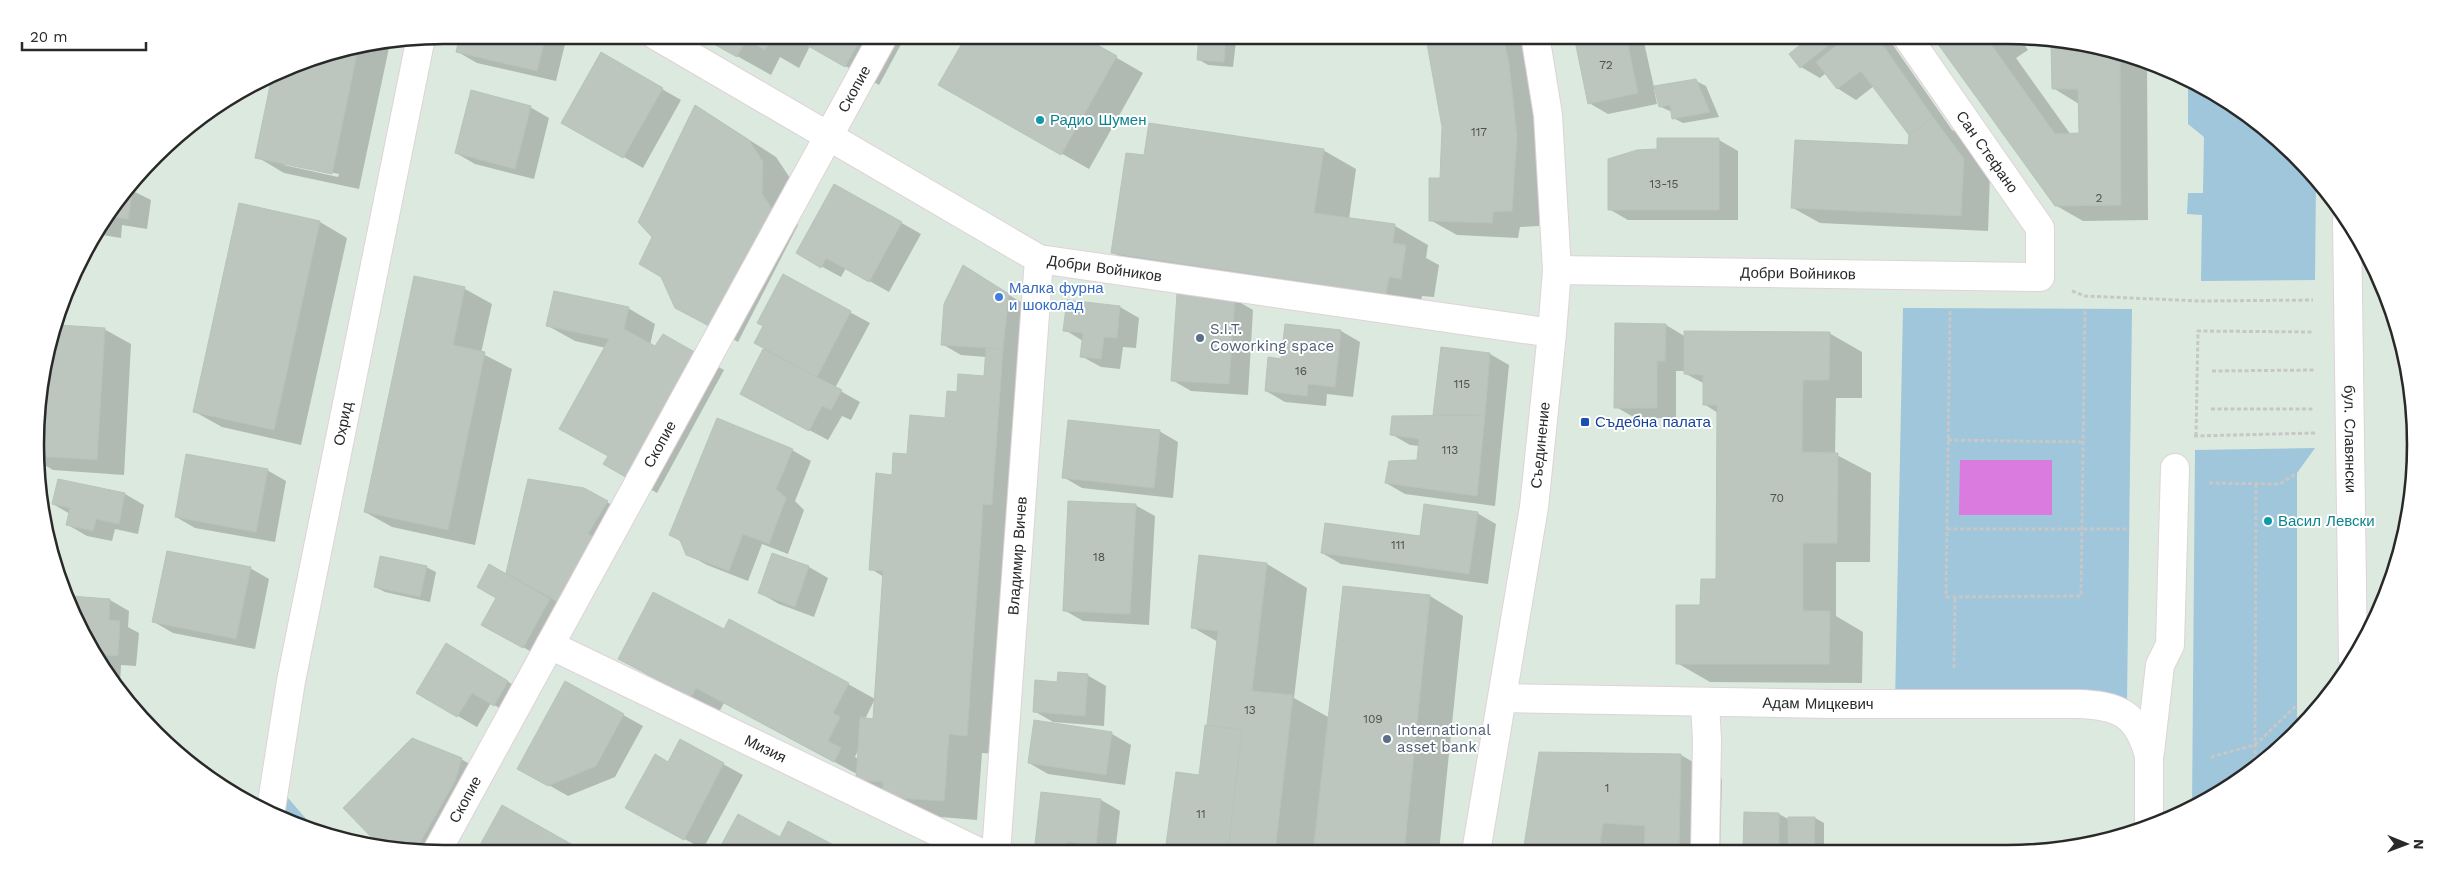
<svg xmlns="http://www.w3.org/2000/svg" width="2451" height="889" viewBox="0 0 2451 889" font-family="'Work Sans',sans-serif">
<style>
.green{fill:#9fc6da}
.water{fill:#da7bdf}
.shadow{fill:#0003;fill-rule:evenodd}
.building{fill:#bcc5be;stroke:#b6c4bb}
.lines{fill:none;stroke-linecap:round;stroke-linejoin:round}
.minor-casing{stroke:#e0d2d9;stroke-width:30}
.path{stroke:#c7c7c7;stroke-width:3;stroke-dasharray:4 2.5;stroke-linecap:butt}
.minor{stroke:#fff;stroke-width:28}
.culture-dot{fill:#0f9aa8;stroke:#fff;stroke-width:2}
.shop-dot{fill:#3f7fe0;stroke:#fff;stroke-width:2}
.service-dot{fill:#5c6f8a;stroke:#fff;stroke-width:2}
.transit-dot{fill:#1a4fb4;stroke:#fff;stroke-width:2}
.labels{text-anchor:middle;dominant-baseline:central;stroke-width:4;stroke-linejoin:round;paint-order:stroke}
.number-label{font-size:12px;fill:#4e504e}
.street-label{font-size:15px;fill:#292929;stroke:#fff}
.culture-label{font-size:15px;fill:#0d838f;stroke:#fff;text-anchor:start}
.shop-label{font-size:15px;fill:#366cbe;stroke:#fff;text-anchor:start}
.service-label{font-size:15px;fill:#4e5e75;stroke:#fff;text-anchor:start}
.transit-label{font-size:15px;fill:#164399;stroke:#fff;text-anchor:start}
.rim{fill:none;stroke:#292929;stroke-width:2.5}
</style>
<rect width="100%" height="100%" fill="#dce9df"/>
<!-- green -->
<path class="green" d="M2188,78L2256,119L2316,177L2315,280L2201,281L2202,215L2187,214L2188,193H2203L2204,137L2188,124Z
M1903,308L2132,309L2127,701L1895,704Z
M2315,448L2297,473V728L2277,752L2192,809L2195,450Z
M274,782L315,829L271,809Z"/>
<!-- water -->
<path class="water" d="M1960,460H2052V515H1959Z"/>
<!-- shadow -->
<path class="shadow" d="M462,35H549L565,44L556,81L477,63L458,52Z
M699,35H906L879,85L810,46L799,68L780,57L771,75Z
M968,35H1077L1143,73L1089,169L940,85Z
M1201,35H1247V42L1236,41L1233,67L1208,65L1198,59Z
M1414,35H1526L1544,153L1539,226L1520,227L1518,238L1457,235L1430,220L1441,179L1443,127L1428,46L1414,38Z
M1587,35H1638L1643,38L1654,87L1696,81L1706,86L1719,117L1683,123L1673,118L1672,112L1661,107L1656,88L1654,89L1657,104L1608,114L1589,103Z
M1804,35H1886L1952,130L1960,134L1990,176L1988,231L1820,223L1793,208L1909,147L1910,134L1874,86L1856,100L1837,88L1826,73L1820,78L1801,67L1808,40Z
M1934,35L2018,36L2028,50L2016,58L2071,135L2080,134L2079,104L2053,88L2052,46L2042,40L2112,49L2147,62L2148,220L2083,221L2055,205Z
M378,42L389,48L359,189L284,173L257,157L288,66L365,43ZM284,163L339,174L338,177L284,165Z
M601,54L681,100L643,168L563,122Z
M696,106L776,157L790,178L789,210L798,225L738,342L704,323L663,277L653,236Z
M530,107L549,118L534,179L475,164L456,153Z
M1719,140L1738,151V220H1628L1609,209L1658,151Z
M1323,150L1356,169L1349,219L1395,226L1428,245L1426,258L1439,265L1434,297L1422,296L1419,312L1145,271L1112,252L1145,157Z
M835,185L921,234L889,292L846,268L841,277L797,253Z
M127,188L151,200L147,229L122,225L121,238L96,234Z
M240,205L320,222L347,238L301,445L222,427L195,412Z
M783,276L870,323L835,388L860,402L851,420L842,416L828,440L741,394L765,348V326Z
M415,278L465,289L492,304L481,353L512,369L475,545L392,527L365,512Z
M982,278L1027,306L1000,754L982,753L977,820L916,815L857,780V774L724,703L719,712L646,674L724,631L848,684L875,699L865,719L874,720L884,577L871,569L893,476L908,455L946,419L958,393L985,377L986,357L961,355L942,344ZM859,748L858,759L855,757Z
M1234,299L1253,310L1248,395L1191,391L1172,380Z
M1120,307L1139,318L1136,348L1123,347L1120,369L1101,367L1081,356L1083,341L1065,330Z
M628,308L655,324L650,345L656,348L697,355L724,370L657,493L605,464L610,456L606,348L575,341L548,326Z
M1666,325L1686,337L1829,333L1862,352V398H1836L1835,454L1871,473L1870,562H1836V616L1863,632L1862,683L1710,682L1677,663L1701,607L1717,580L1718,413L1704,404L1705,384L1686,374V371H1676V418H1635L1616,407Z
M58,326L104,329L131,344L124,475L53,470L36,460L38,391Z
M1341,331L1360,342L1353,397L1327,394L1326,406L1285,402L1266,391L1282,360Z
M1442,348L1490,354L1509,365L1495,506L1405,494L1386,483L1418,461L1420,446L1410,445L1391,434L1434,417Z
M1159,431L1178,442L1173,498L1082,488L1063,477Z
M792,450L811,461L795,501L804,510L788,554L762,544L748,581L707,565L687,554L682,542L670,535Z
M267,470L286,481L275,542L195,528L176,517Z
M59,480L125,494L144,505L138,534L115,529L112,541L87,536L68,525L70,514L53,504Z
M529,481L584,489L626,513L542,658L483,624L498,598L506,575Z
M1135,505L1155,516L1149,625L1083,621L1064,610Z
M1477,513L1496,524L1488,584L1341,564L1322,553L1421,538Z
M773,555L809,567L828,578L814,617L779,604L760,593Z
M1267,564L1307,588L1294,698L1330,718L1345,588L1430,596L1463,616L1439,852H1332L1319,845L1318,852H1167L1177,774L1200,777L1213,728L1208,725L1218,642L1192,627Z
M426,567L436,572L430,602L385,592L375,587Z
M250,568L269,579L255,649L173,633L154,622Z
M70,597L110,600L129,611L128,627L139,633L136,666L121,665L120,685H115L104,672Z
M465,656L527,693L513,716L491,703L477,727L418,693Z
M1087,675L1106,686L1104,726L1053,722L1034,711L1058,684Z
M565,683L643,726L615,777L568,796L538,779Z
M1112,734L1131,745L1125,785L1048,774L1029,763Z
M681,741L743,775L703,849L646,818Z
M1681,755L1722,779L1720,851H1645L1644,847L1643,851L1525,852Z
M461,759L480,770L439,853L381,846L345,808Z
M1101,800L1120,811L1115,853H1035Z
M1745,814H1779L1790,820L1815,818L1824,823V851H1744Z
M738,816L780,838L789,822L847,853H719Z"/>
<!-- building -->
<path class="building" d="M460,35H546L537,71L456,52Z
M698,35H773L765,50L746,39L737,57Z
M789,35H863L845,67Z
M967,35H1080L1117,56L1061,155L938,85Z
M1199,35H1237V37L1226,36L1224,62L1197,60Z
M1413,35H1503L1509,63L1517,137L1512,211L1493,212L1492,223L1429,221V178H1440L1442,127L1426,38L1413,39Z
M1581,35H1626L1638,93L1588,104L1574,36Z
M1802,35H1841L1800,68L1789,54L1806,40Z
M1849,35H1876L1933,117L1909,135L1861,71L1837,89L1816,62Z
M1932,35H1951L1938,44Z
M1951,35H2000L1990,43L2055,134L2079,133L2078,89H2052L2051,41L2120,52L2121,205L2055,206L1938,44Z
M359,44L332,174L255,158L272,76L288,66Z
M601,52L663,88L623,158L561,123Z
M1696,79L1710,112L1672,119L1670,105L1659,107L1654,86Z
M471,90L531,106L515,169L455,153Z
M695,105L749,140L763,162L762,194L772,209L711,327L675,308L661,277L639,264L652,237L638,222Z
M1933,117L1964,159L1961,216L1791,208L1795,140L1908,145L1909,135Z
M1149,123L1324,149L1314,213L1395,224L1393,243L1406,245L1401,279L1389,277L1386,294L1111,253L1126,153L1144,155Z
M1657,138H1719V210H1608V159L1637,150L1657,149Z
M834,184L902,222L869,282L826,258L821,268L796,253Z
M128,187H133L128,219L107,216Z
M239,203L320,221L274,430L193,412Z
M963,265L1009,294L1003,349L941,345L944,304Z
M783,274L851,311L817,377L754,343L763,326L757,323Z
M414,276L465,287L453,345L485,352L448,530L364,512Z
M554,291L629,307L624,329L655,346L663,334L698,354L629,479L603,464L608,456L559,429L609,339L546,326Z
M1177,294L1235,297L1229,384L1171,381Z
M1067,300L1120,306L1117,338L1104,337L1101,359L1080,357L1083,333L1063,331Z
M1615,323L1666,324L1665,361H1657V408H1614Z
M1285,324L1341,330L1335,387L1308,384L1307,396L1265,391L1268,357L1281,359Z
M59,325L105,328L97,460L36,456L38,391Z
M1684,331L1830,332L1829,380H1803L1802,452L1838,453L1837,543H1803V611H1830L1829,664H1676V605H1700L1701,579H1716L1717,405H1703V375L1684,374Z
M1441,347L1490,353L1485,415H1433Z
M986,348L1003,349L992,505L983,504L967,736L949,734L944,801L882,797L883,782L856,780L860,717L873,719L883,571L869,570L876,473L892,475L893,453L907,454L910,415L945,418L947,391L957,392L958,374L984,376Z
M763,349L842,390L831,410L822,406L809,431L740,394Z
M1485,415L1477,496L1385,483L1389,461L1417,460L1419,439L1390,435L1392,416Z
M717,418L793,449L776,489L786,498L769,544L743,534L729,571L686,555L680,540L669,535Z
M1068,420L1160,430L1154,488L1062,478Z
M2406,435H2414L2415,471L2406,526Z
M186,454L268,469L256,532L175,517Z
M58,479L125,493L119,524L96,519L93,531L66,525L70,508L52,504Z
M528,479L584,488L608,501L588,534L594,537L558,602L506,573Z
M1068,501L1136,504L1130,614L1063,611Z
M1424,504L1478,512L1469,574L1321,553L1325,523L1420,536Z
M167,551L251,567L236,639L152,622Z
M772,553L809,566L795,607L758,593Z
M1199,555L1267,563L1252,691L1293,695L1275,852H1228L1242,730L1207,725L1218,631L1191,628Z
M380,556L427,566L420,597L374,587Z
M489,564L550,599L523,648L481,625L496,598L477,587Z
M1343,586L1430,595L1404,852H1386L1314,844Z
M653,592L724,629L729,619L849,683L833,713L840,717L828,741L841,748L834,762L696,688L691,697L618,659Z
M70,596L110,599L109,620L120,621L118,656L103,655L102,667Z
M446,643L508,681L494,706L472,693L457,717L416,693Z
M1058,672L1088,674L1085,716L1033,712L1035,680L1057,682Z
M565,681L624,714L596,766L548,786L517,769Z
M1034,720L1112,732L1106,775L1028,763Z
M1205,725L1242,730L1228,852H1165L1176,772L1199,775Z
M412,738L462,758L455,781L416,850L379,845L343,808Z
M680,739L724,763L684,840L625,808L655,754L668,762Z
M1539,752L1681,754L1679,851H1644L1645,826L1603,823L1599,851L1523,852Z
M1041,792L1101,799L1096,845L1067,842L1066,853H1034Z
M502,805L580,849L577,854H475Z
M1744,812L1779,813V851H1743Z
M738,814L780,837L788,821L847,852L717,853Z
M1788,817H1815L1814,847L1788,846Z"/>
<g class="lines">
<!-- minor casing -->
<g class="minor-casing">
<g id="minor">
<path id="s1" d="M655,35L1039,259L1552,333"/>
<path id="s2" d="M2347,220L2353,659"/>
<path id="s3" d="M1557,270L2040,277V228L1906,35"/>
<path id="s4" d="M550,645L981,853"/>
<path id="s5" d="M1503,698L1830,704H2077C2119,705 2138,714 2149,756V824"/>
<path d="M1705,702L1707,741L1705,851"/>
<path d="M2150,752L2160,665L2170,645L2175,468"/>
<path id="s6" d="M271,809L291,681L421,37"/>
<path id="s7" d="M1476,852L1534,507L1552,333L1557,270L1548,115L1535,35"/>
<path id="s8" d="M436,853L884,35"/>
<path id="s9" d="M996,853L1039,259"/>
</g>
</g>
<!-- path -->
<path class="path" d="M2072,291L2085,296L2200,301L2313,300
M1950,311L1946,597L2081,596L2085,309
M2212,371L2315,370
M2211,409H2315
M2194,436L2315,433
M2196,436L2198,331L2313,332
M1948,440L2084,442
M2209,483L2280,484L2297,473
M1947,529H2129
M1954,668L1955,596
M2211,757L2255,745L2297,705
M2255,767L2256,484"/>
<!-- minor -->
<use href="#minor" class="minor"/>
</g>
<!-- markers -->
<g class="culture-dot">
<circle cx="1040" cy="120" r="5"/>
<circle cx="2268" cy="521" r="5"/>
</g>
<circle class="shop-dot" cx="999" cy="297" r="5"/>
<g class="service-dot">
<circle cx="1200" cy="338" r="5"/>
<circle cx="1387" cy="739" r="5"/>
</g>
<rect class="transit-dot" x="1580" y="417" width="10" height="10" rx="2.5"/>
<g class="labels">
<!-- number labels -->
<g class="number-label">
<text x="1606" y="65">72</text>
<text x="1479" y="132">117</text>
<text x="1664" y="184">13-15</text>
<text x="2099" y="198">2</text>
<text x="1301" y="371">16</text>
<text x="1462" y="384">115</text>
<text x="1450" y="450">113</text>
<text x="1777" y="498">70</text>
<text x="1398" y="545">111</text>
<text x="1099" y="557">18</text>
<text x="1250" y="710">13</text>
<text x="1373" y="719">109</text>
<text x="1607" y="788">1</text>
<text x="1201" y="814">11</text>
</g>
<!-- street labels -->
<g class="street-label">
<text stroke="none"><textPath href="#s8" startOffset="871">Скопие</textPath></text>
<text transform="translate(1987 152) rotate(55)">Сан Стефано</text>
<text stroke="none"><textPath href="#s1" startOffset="511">Добри Войников</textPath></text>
<text stroke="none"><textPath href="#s3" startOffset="241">Добри Войников</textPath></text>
<text stroke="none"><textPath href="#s6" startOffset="392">Охрид</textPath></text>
<text stroke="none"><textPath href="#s2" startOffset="219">бул. Славянски</textPath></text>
<text stroke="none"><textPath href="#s8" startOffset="466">Скопие</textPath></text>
<text stroke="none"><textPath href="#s7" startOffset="412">Съединение</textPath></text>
<text stroke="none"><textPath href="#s9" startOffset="298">Владимир Вичев</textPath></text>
<text stroke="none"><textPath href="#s5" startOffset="315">Адам Мицкевич</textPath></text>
<text stroke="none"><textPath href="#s4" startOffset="239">Мизия</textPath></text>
<text stroke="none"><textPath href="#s8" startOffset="61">Скопие</textPath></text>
</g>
<!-- culture labels -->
<g class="culture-label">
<text x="1050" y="120">Радио Шумен</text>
<text x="2278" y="521">Васил Левски</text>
</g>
<!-- shop labels -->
<g class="shop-label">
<text x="1009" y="288">Малка фурна<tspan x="1009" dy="17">и шоколад</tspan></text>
</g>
<!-- service labels -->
<g class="service-label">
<text x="1210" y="329">S.I.T.<tspan x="1210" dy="17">Coworking space</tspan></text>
<text x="1397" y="730">International<tspan x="1397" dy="17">asset bank</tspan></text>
</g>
<!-- transit labels -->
<g class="transit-label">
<text x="1595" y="422">Съдебна палата</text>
</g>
</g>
<!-- crop -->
<path d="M0 0H2451V889H0ZM444 44H2007A400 400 0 0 1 2407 444V445A400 400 0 0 1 2007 845H444A400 400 0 0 1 44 445V444A400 400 0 0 1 444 44Z" fill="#fff" fill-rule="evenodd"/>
<path class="rim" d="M444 44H2007A400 400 0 0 1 2407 444V445A400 400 0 0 1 2007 845H444A400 400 0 0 1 44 445V444A400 400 0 0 1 444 44Z"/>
<!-- north arrow -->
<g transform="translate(2406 844) rotate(91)" stroke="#ffffff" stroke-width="4" paint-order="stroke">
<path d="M0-4L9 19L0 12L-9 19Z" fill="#292929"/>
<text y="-8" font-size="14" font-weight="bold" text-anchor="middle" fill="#292929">N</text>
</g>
<!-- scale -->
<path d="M22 42v8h124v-8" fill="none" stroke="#292929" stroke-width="2.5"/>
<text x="30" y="42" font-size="15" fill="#292929" stroke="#ffffff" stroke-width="4" paint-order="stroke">20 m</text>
</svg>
